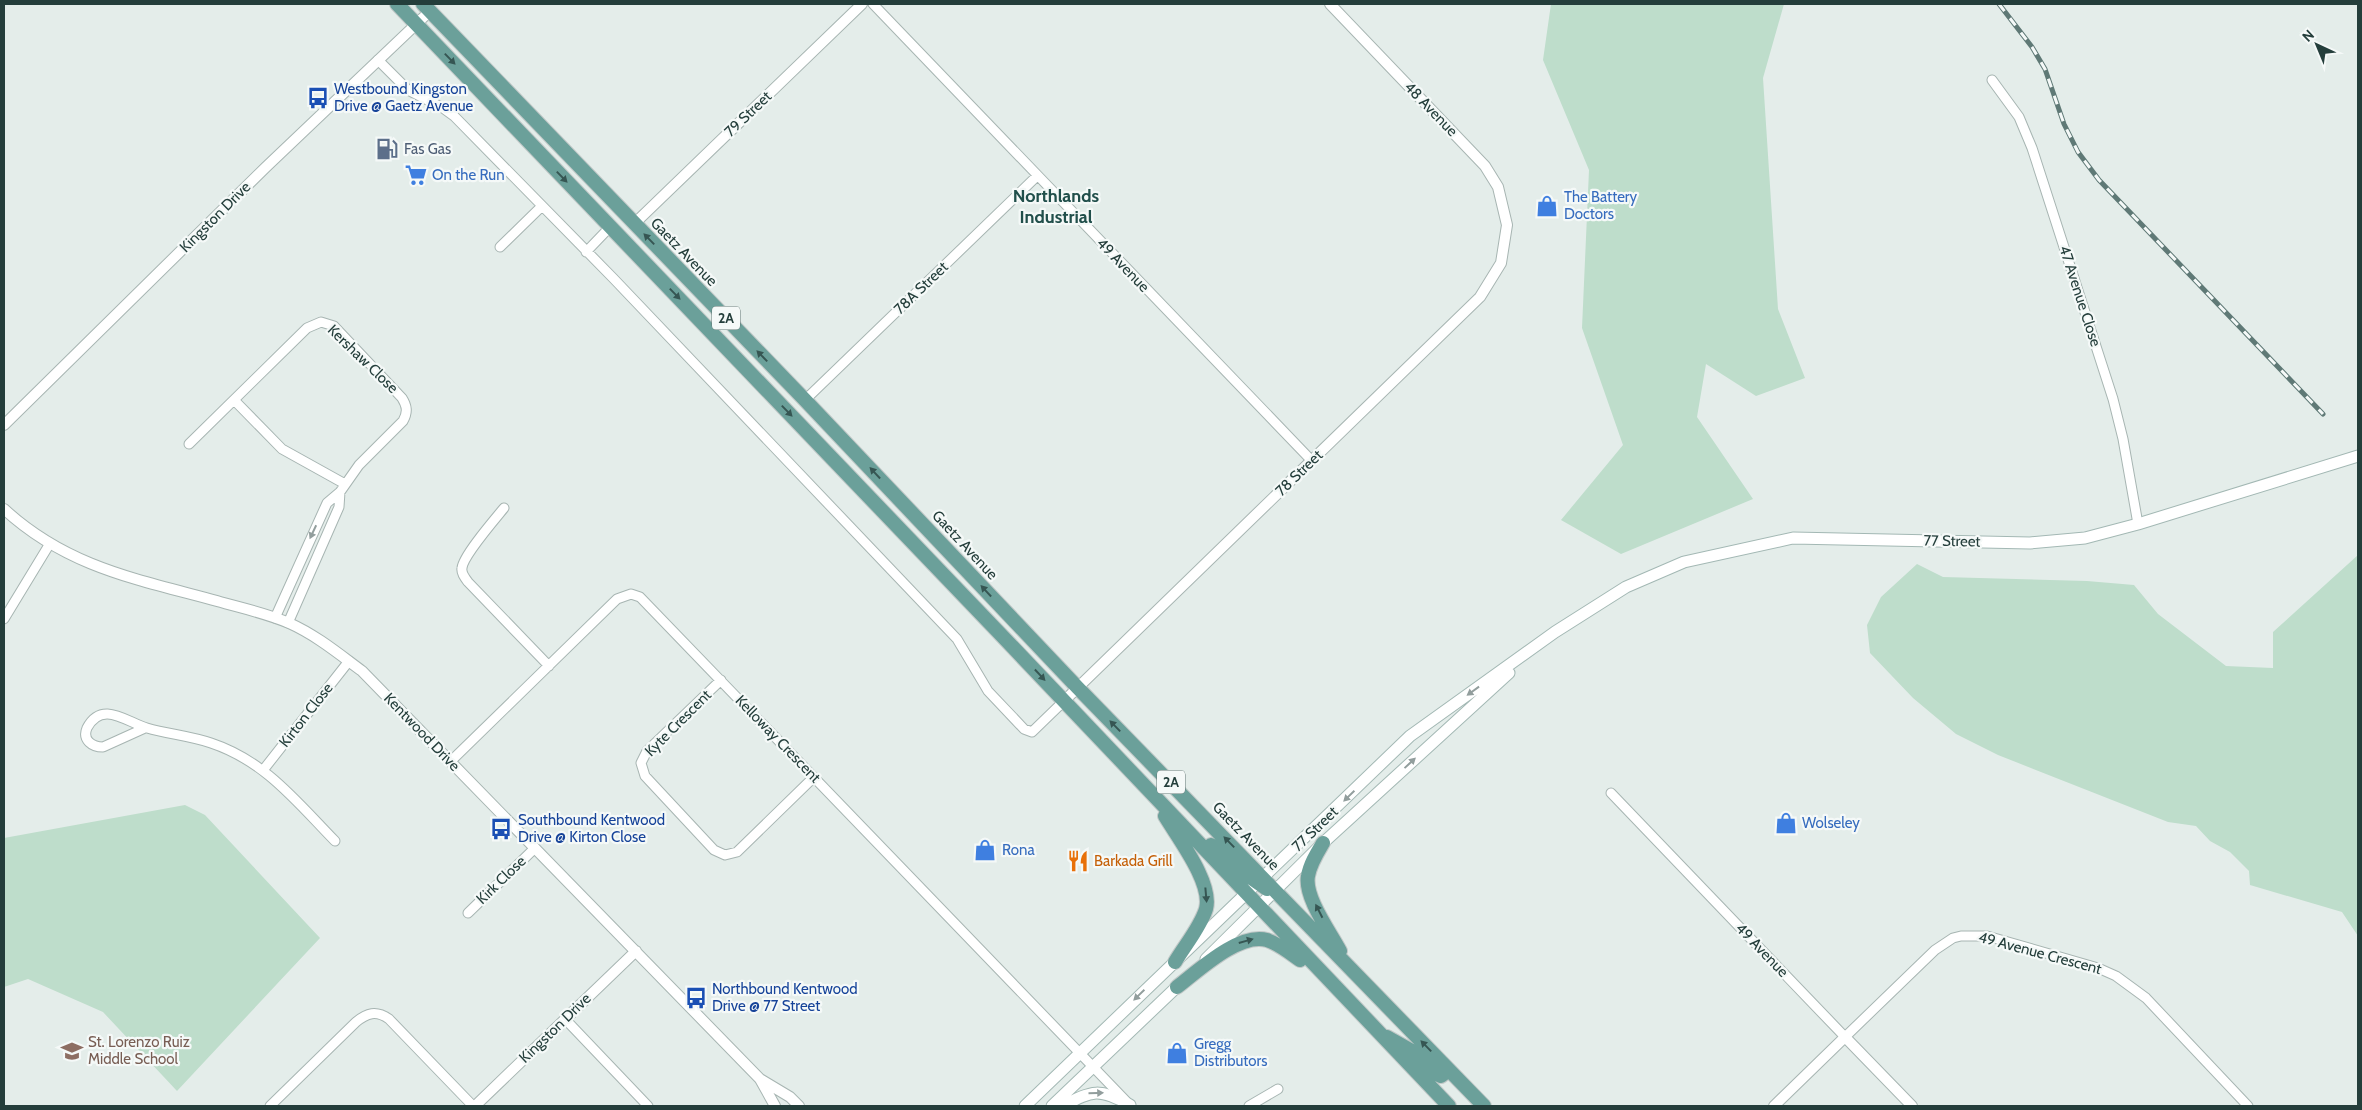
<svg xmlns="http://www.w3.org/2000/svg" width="2362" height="1110" viewBox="0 0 2362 1110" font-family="Cabin,sans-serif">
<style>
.green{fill:#beddcb}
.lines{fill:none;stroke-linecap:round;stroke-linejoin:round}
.minor-casing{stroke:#a7b5b2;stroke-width:11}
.tertiary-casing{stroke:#a7b5b2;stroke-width:12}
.secondary-casing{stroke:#a3b8b4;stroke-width:13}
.primary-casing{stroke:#c2c9c8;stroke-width:16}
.minor{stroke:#fff;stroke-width:9}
.tertiary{stroke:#fff;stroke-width:10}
.secondary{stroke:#fff;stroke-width:11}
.primary{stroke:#6ba09a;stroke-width:14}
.rail-casing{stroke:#5f7976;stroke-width:5}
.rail{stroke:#f5f9f8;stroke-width:3;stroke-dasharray:9;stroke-linecap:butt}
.oneway{fill:#365653}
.oneway2{fill:#929e9d}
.labels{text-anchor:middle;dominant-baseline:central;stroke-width:4.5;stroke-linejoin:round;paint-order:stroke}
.shield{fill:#f5f9f8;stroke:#637674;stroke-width:1}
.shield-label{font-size:14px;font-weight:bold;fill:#243e3b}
.transit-label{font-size:15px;fill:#164399;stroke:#f5f9f8;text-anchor:start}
.street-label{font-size:15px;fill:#243e3b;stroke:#f5f9f8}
.service-label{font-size:15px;fill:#4e5e75;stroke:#f5f9f8;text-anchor:start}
.shop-label{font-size:15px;fill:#366cbe;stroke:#f5f9f8;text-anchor:start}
.food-label{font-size:15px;fill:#c56008;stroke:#f5f9f8;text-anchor:start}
.education-label{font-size:15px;fill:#785e54;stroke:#f5f9f8;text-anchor:start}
.quarter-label{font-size:18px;font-weight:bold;fill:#214f4b;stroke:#f5f9f8}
</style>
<rect width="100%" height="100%" fill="#e4edea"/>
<!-- green -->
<path class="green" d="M1551,4H1784L1763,78L1778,309L1805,378L1756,396L1706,364L1697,417L1753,499L1621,554L1561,520L1623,445L1582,328L1589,170L1543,60Z
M2358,555V936L2342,912L2250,885L2249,871L2230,852L2210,841L2196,826L2168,822L1998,755L1956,734L1913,698L1870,653L1867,625L1881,597L1917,564L1943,577L2087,581L2134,585L2158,614L2226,666L2273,668V632Z
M185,805L205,815L320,938L177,1091L103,1012L28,979L4,987V838Z"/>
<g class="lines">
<!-- minor casing -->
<g class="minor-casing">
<path id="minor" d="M873,4L1312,461
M378,60L408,90L443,108L454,116L613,278L957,639L988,691L1024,729L1032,732L1064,701
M1992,80L2019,117L2032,148L2113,399L2123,439L2138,524
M500,247L542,206
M586,252L610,227
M234,400L282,449L345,484
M805,400L1037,176
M189,444L307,328L321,322L334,326L402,398C407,406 408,412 403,421L359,465L340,492L327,503L275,618
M504,508C495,519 463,556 462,568C461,573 465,578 468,582L549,666
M4,619L49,545
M288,623L339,507L340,492
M721,680L647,751L641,763L645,776L714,850L725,855L737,852L814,777
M145,728L103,747C92,747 82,740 87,728C102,699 128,723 147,728C168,734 190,736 211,743C265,761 296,801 335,841
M451,761L617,599L631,594L640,597L1126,1101
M264,769L349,661
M1611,793L1845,1037L1935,950L1953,938L1961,936H1987L2098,968L2116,976L2146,998L2248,1106
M468,913L535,848
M565,1019L648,1106
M270,1106L356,1022C367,1013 376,1010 389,1019L473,1106
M1249,1106L1278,1089"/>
</g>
<!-- tertiary casing -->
<g class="tertiary-casing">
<path id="tertiary" d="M634,224L862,4
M4,425L266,167L430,11
M4,509C67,567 136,579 217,601C241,608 266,613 289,623C316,635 339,654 362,671L760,1079L790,1097L799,1106
M1064,701L1480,297L1501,263L1507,225L1498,187L1485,166L1330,4
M760,1079L775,1106
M475,1106L636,951
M1774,1106L1845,1037L1912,1106"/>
</g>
<!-- secondary casing -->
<g class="secondary-casing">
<path id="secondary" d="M1206,959L1323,843L1509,673
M1025,1106L1410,736L1555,632L1626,587L1684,562L1793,538L2030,543L2085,538L2138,524L2358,456
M1052,1106L1182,982
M1063,1106C1093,1090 1099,1088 1130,1105"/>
</g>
<!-- primary casing -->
<g class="primary-casing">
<path id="primary" d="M397,4L1006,640L1449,1106
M423,4L805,400L1078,688L1484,1106
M1165,816C1178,838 1213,883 1206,909C1200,928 1185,945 1175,962
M1323,843C1317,853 1310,864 1308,876C1304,897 1330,932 1340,951
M1211,845L1234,866L1267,889
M1177,987C1198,971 1239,932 1267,940C1279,944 1290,953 1300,960
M1387,1037L1412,1051L1434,1073L1441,1076L1449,1070"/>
</g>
<!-- minor -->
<use href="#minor" class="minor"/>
<!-- tertiary -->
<use href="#tertiary" class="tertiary"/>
<!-- secondary -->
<use href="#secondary" class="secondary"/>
<!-- primary -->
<use href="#primary" class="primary"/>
<!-- rail casing -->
<g class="rail-casing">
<path id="rail" d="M1999,4L2032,47L2045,69L2064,124L2078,152L2099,180L2323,414"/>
</g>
<!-- rail -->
<use href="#rail" class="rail"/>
</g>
<!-- one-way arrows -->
<defs><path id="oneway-solid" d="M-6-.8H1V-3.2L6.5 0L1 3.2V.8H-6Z" transform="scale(1.25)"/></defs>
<g class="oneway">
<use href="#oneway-solid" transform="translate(450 59) rotate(46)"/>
<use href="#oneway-solid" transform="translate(562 177) rotate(46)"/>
<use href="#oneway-solid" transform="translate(649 239) rotate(-134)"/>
<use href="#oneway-solid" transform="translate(675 294) rotate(46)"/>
<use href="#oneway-solid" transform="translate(762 356) rotate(-134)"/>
<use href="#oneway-solid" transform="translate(787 411) rotate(46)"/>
<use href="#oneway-solid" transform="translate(875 473) rotate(-133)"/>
<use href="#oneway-solid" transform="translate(986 591) rotate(-133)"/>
<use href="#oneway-solid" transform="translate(1040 675) rotate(47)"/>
<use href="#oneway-solid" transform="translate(1115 726) rotate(-134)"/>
<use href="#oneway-solid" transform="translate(1229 842) rotate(-134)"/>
<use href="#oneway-solid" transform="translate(1206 895) rotate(85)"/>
<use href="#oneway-solid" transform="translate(1319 911) rotate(-117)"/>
<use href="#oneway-solid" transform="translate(1246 941) rotate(-16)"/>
<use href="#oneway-solid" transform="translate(1426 1046) rotate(-134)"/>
</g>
<g class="oneway2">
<use href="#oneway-solid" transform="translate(313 532) rotate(115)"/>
<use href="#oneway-solid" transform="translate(1473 691) rotate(144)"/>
<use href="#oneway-solid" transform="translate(1410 763) rotate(-43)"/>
<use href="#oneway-solid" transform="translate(1349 796) rotate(136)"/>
<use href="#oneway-solid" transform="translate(1139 995) rotate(136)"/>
<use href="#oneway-solid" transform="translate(1096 1093) rotate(-2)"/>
</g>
<!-- icons -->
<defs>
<g id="bus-bare" transform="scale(1.725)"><path d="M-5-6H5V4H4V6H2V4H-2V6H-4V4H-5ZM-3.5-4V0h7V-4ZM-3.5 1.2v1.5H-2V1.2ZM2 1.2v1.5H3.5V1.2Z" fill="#1a4fb4" stroke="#f5f9f8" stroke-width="2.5" paint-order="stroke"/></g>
<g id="fuel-bare" transform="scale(1.725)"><path d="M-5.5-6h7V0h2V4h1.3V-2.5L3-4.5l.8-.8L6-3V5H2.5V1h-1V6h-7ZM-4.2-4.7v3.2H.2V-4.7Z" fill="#5c6f8a" stroke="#f5f9f8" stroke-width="2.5" paint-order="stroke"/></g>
<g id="supermarket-bare" transform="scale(1.725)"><path d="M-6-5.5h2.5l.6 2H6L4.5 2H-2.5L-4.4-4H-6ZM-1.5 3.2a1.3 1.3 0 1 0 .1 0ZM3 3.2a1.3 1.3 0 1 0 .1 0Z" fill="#3f7fe0" stroke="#f5f9f8" stroke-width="2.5" paint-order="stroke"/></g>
<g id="shop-bare" transform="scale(1.725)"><path d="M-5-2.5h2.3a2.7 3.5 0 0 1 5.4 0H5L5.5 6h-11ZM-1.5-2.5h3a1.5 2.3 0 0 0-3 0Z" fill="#3f7fe0" stroke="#f5f9f8" stroke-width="2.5" paint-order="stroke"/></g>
<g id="restaurant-bare" transform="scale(1.725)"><path d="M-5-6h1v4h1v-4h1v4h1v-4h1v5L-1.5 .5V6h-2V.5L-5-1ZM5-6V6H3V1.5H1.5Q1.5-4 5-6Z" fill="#e8710a" stroke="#f5f9f8" stroke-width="2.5" paint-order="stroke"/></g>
<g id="school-bare" transform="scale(1.725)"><path d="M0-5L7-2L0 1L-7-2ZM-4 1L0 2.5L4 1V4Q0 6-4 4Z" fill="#8d6e63" stroke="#f5f9f8" stroke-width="2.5" paint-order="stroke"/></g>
</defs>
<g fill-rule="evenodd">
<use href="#bus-bare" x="318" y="98"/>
<use href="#fuel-bare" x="387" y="149"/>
<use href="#supermarket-bare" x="416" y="175"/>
<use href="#shop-bare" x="1547" y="206"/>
<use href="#shop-bare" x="1786" y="823"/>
<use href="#bus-bare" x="501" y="829"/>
<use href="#shop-bare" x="985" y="850"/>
<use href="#restaurant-bare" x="1078" y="861"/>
<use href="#bus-bare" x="696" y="998"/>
<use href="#school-bare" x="72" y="1051"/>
<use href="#shop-bare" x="1177" y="1053"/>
</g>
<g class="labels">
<!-- shield labels -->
<g class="shield">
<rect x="712" y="306.5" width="28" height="23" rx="4"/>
<rect x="1157" y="770.5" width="28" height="23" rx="4"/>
</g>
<g class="shield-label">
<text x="726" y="318">2A</text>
<text x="1171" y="782">2A</text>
</g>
<!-- transit labels -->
<g class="transit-label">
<text x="334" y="89">Westbound Kingston<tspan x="334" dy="17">Drive @ Gaetz Avenue</tspan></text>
<text x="518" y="820">Southbound Kentwood<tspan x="518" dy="17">Drive @ Kirton Close</tspan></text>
<text x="712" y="989">Northbound Kentwood<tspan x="712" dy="17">Drive @ 77 Street</tspan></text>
</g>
<!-- street labels -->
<g class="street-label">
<text transform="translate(1431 109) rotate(46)">48 Avenue</text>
<text transform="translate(748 114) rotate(-44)">79 Street</text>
<text transform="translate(215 217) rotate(-45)">Kingston Drive</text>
<text transform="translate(684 252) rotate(46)">Gaetz Avenue</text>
<text transform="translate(1123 265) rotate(46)">49 Avenue</text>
<text transform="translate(921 288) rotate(-44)">78A Street</text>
<text transform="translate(2080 296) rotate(72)">47 Avenue Close</text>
<text transform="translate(363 359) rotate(44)">Kershaw Close</text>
<text transform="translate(1299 473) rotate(-44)">78 Street</text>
<text transform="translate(1952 541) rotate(1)">77 Street</text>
<text transform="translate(965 545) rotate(47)">Gaetz Avenue</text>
<text transform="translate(306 715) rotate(-52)">Kirton Close</text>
<text transform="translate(678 723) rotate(-45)">Kyte Crescent</text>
<text transform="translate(422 732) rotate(46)">Kentwood Drive</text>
<text transform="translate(778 739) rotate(46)">Kelloway Crescent</text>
<text transform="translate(1315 829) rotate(-44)">77 Street</text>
<text transform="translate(1246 836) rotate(46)">Gaetz Avenue</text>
<text transform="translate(501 880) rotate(-44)">Kirk Close</text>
<text transform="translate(1762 950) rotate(46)">49 Avenue</text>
<text transform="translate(2040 953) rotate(15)">49 Avenue Crescent</text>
<text transform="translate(555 1028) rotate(-44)">Kingston Drive</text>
</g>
<!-- service labels -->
<g class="service-label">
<text x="404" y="149">Fas Gas</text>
</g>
<!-- shop labels -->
<g class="shop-label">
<text x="432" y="175">On the Run</text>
<text x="1564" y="197">The Battery<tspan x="1564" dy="17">Doctors</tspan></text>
<text x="1802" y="823">Wolseley</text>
<text x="1002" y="850">Rona</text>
<text x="1194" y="1044">Gregg<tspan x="1194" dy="17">Distributors</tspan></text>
</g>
<!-- food labels -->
<g class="food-label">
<text x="1094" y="861">Barkada Grill</text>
</g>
<!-- education labels -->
<g class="education-label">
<text x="88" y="1042">St. Lorenzo Ruiz<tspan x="88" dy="17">Middle School</tspan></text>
</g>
<!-- quarter labels -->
<g class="quarter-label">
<text x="1056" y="196">Northlands<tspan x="1056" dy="21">Industrial</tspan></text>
</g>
</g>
<!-- border -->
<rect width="2362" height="1110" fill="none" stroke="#243e3b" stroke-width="10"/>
<!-- north arrow -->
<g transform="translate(2317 45) rotate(316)" stroke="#f5f9f8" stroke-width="4" paint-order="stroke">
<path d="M0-4L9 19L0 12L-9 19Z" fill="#243e3b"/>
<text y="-8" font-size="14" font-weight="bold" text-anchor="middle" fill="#243e3b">N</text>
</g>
</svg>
